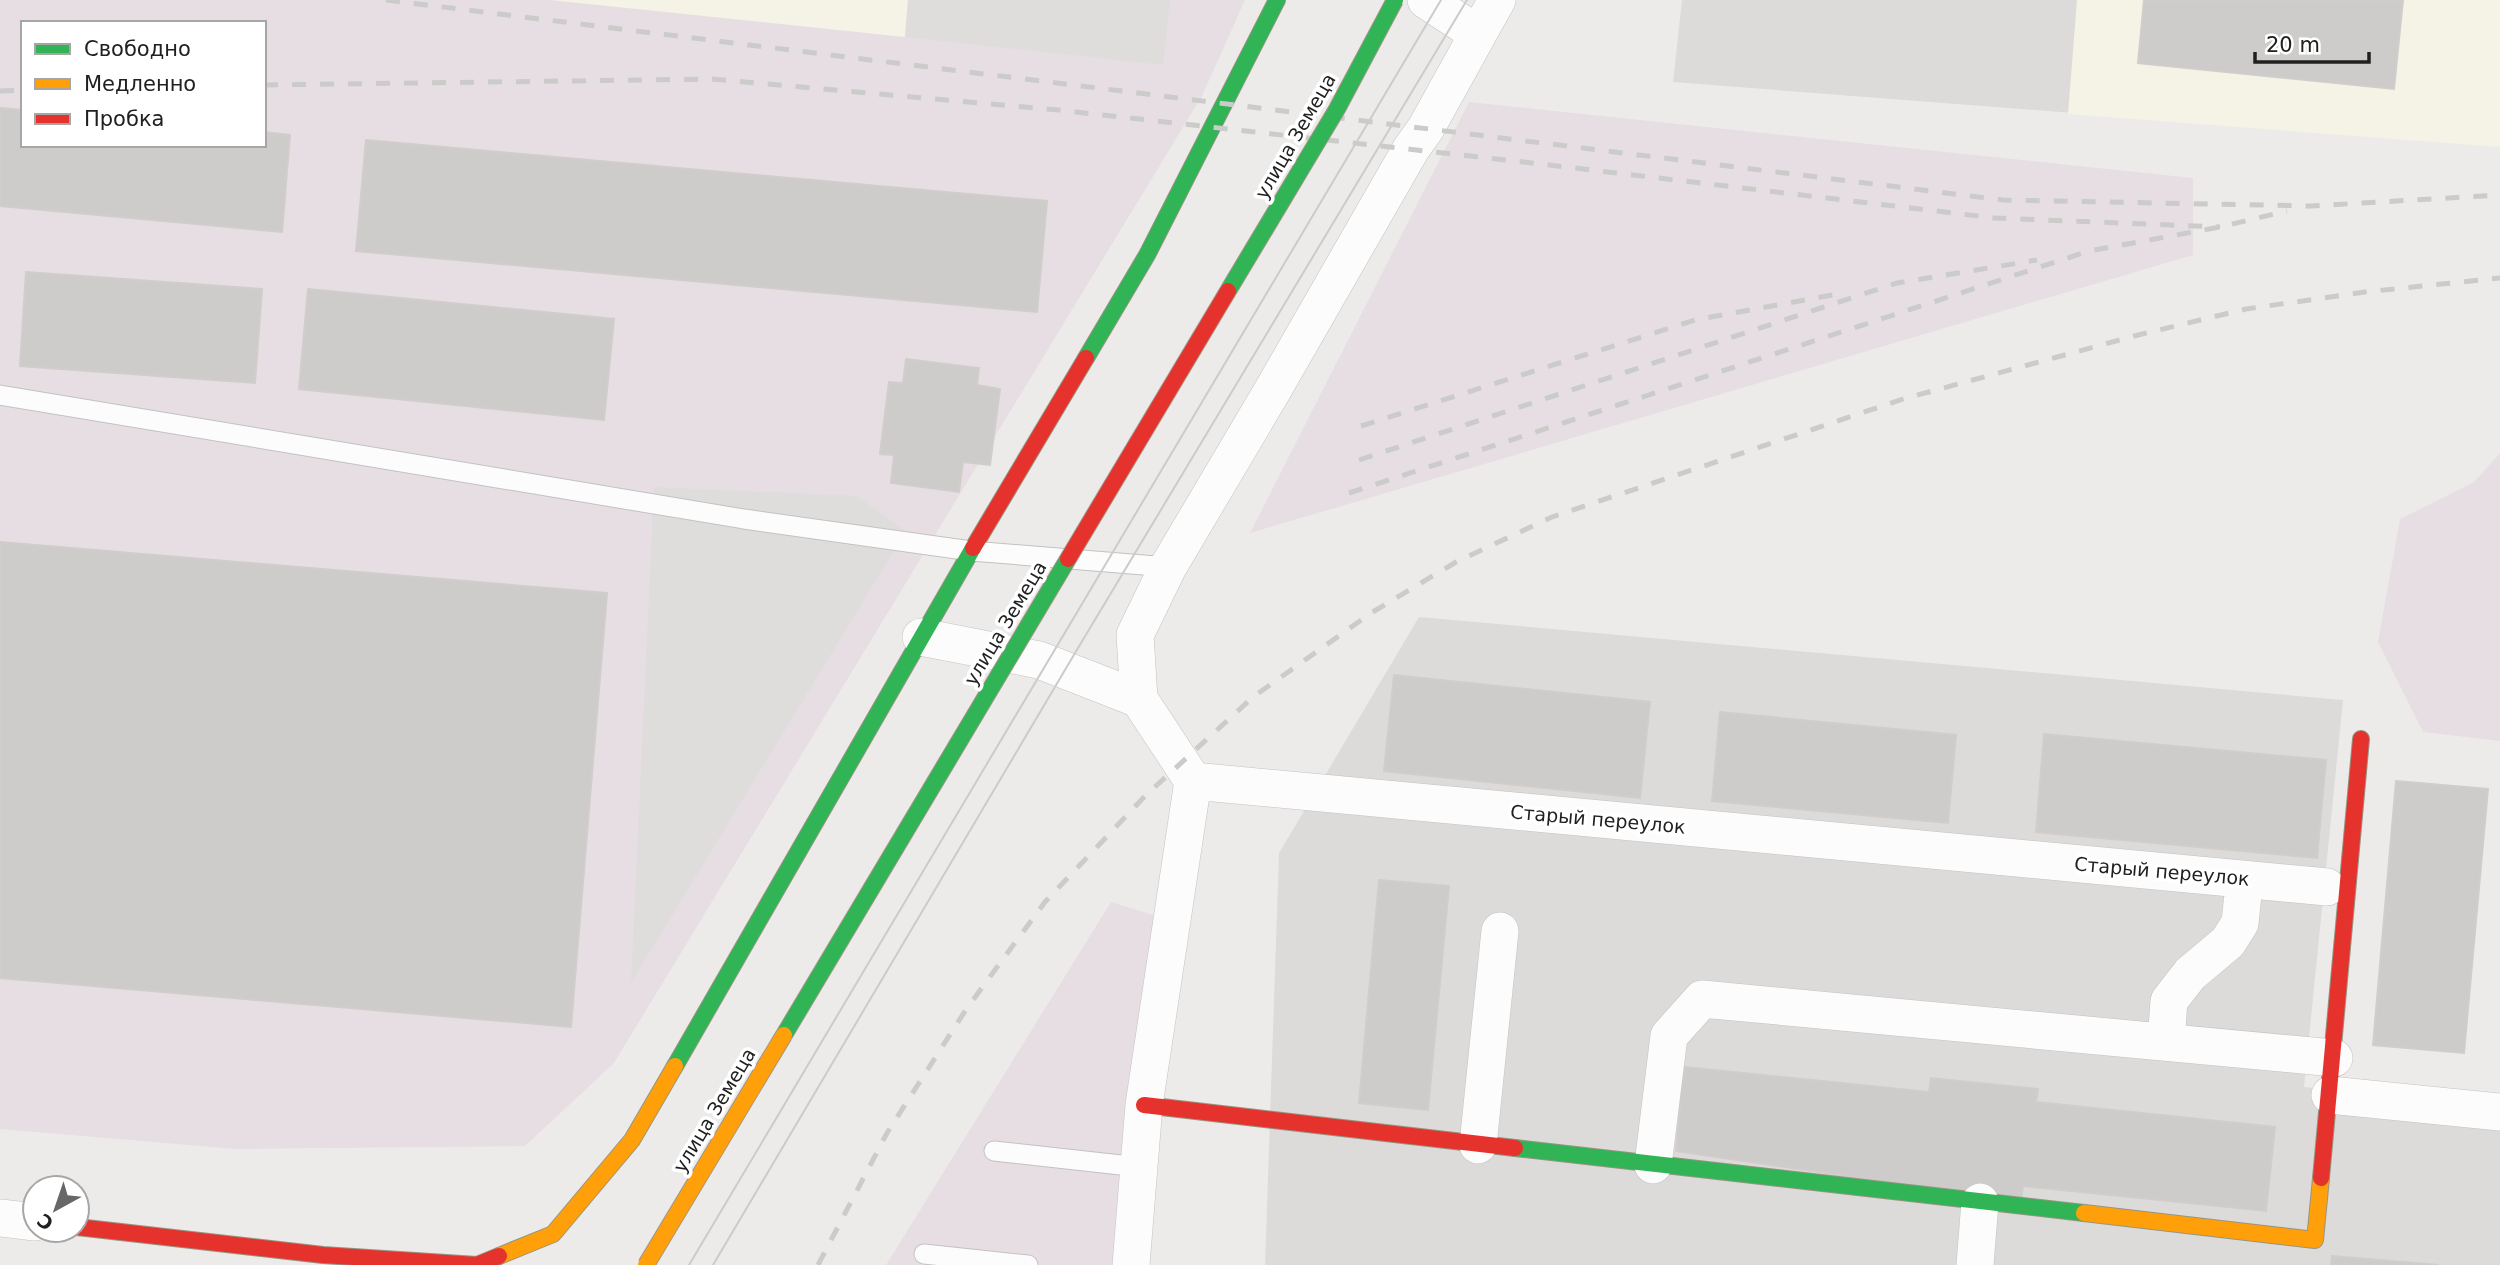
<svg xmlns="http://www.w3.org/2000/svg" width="2500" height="1265" viewBox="0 0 2500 1265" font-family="'DejaVu Sans',sans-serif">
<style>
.residential{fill:#dddbda}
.industrial{fill:#e6dee3;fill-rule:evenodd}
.education{fill:#f5f3e6}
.parking{fill:#dedddc}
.building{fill:#ceccca;stroke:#d0cdcb;stroke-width:2}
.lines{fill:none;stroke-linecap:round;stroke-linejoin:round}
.lane-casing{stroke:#c3c2c1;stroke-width:21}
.street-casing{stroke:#c3c2c1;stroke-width:38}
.fast-casing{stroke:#969583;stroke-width:18}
.slow-casing{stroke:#969583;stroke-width:18}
.jam-casing{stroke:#969583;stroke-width:18}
.lane{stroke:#fcfcfc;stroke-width:19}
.street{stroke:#fcfcfc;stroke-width:37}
.fast{stroke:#30b455;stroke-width:16}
.slow{stroke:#ff9f0a;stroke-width:16}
.jam{stroke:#e5322d;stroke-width:16}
.tram{stroke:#cbcbca;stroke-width:2}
.rail{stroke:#cbcbca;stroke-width:5;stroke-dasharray:14 14;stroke-linecap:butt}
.fast-bridge-casing{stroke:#a19788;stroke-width:18;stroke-linecap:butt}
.slow-bridge-casing{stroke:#a19788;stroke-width:18;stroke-linecap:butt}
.jam-bridge-casing{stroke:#a19788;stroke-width:18;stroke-linecap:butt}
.fast-bridge{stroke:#30b455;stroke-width:16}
.slow-bridge{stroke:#ff9f0a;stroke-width:16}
.jam-bridge{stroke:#e5322d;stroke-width:16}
.labels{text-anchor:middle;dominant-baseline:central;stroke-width:7;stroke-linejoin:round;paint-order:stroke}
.street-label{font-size:19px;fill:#202020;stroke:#fff}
</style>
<rect width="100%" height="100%" fill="#edebe9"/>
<!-- residential -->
<path class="residential" d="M1682,0H2500V146L1673,82Z
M1419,617L2343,700L2304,1087L2500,1110V1265H1265L1279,853Z"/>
<!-- industrial -->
<path class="industrial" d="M0,0H1245L1202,96L614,1063L525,1146L236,1149L0,1129ZM23,23H264V145H23Z
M1469,102L2193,178V255L1250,533Z
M2500,453V741L2423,732L2378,642L2400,519L2474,482Z
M1111,902L1153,915L1159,991L1143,1265H886Z"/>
<!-- education -->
<path class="education" d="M550,0H908L905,37Z
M2077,0H2500V147L2068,114Z"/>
<!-- parking -->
<path class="parking" d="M908,0H1170L1163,65L905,37Z
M654,487L857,496L906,531L631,983Z"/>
<!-- building -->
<path class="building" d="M2144,0H2403L2394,89L2138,63Z
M0,108L23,110V145H264V132L290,135L282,232L0,206Z
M366,140L1047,201L1037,312L356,251Z
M26,272L262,289L255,383L20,366Z
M308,289L614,319L604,420L299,389Z
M906,359L979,368L977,385L1000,389L990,465L963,462L959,492L891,483L894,455L880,454L889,382L903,383Z
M0,542L607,593L571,1027L0,978Z
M1394,675L1650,702L1640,798L1384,771Z
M1720,712L1956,735L1948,823L1712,801Z
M2044,734L2326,760L2317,858L2036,832Z
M2396,781L2488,789L2464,1053L2373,1045Z
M1379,880L1449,886L1428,1110L1359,1103Z
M1684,1067L1929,1092L1931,1078L2038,1089L2036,1102L2275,1127L2266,1211L2023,1186L2021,1202L1676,1151Z
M2332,1256L2439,1265H2331Z"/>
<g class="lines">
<!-- lane casing -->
<g class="lane-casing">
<path id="lane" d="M0,395L744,519L971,551L1168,567
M994,1151L1139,1167
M924,1254L1028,1265"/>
</g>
<!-- street casing -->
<g class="street-casing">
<path id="street" d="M1426,0L1478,34L1497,0
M921,637L1039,660L1139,699L1193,781L2327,887
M1139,699L1135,635L1168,567L1271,393L1411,149L1426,128L1478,34
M2166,1042L2169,1001L2190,974L2228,942L2240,923L2243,894
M2330,1095L2500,1112
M1478,1145L1500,931
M1653,1165L1669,1036L1702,999L2334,1058
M0,1218L35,1222
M1131,1265L1144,1105L1193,781
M1975,1265L1980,1202"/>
</g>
<!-- fast casing -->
<g class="fast-casing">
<path id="fast" d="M1086,358L1147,255L1277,0
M675,1066L973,548
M1515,1148L2084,1213"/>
</g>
<!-- slow casing -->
<g class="slow-casing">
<path id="slow" d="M2084,1213L2315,1240L2321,1178
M499,1256L553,1234L632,1140L675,1066"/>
</g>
<!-- jam casing -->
<g class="jam-casing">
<path id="jam" d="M973,548L1086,358
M1144,1105L1515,1148
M2321,1178L2361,739
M77,1227L323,1255L477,1265L499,1256"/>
</g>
<!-- lane -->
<use href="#lane" class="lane"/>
<!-- street -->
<use href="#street" class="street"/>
<!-- fast -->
<use href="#fast" class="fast"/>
<!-- slow -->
<use href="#slow" class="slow"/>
<!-- jam -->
<use href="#jam" class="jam"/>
<!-- tram -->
<path class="tram" d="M689,1265L1441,0
M713,1265L1078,648L1467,0"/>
<!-- rail -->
<path class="rail" d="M386,0L2003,200L2311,206L2500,195
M264,85L712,79L1058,110L1524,162L1995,218L2220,227
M0,91L23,90
M1361,426L1695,320L1838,294
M1359,460L1897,283L2037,260
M1349,493L2089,251L2220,227L2287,211
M818,1265L887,1133L967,1008L1045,902L1145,796L1253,697L1371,613L1456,562L1552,517L1903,399L2138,335L2246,309L2365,292L2500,278"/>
<!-- fast-bridge casing -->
<g class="fast-bridge-casing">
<path id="fast-bridge" d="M1228,291L1337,109L1395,0
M784,1035L1068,559"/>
</g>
<!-- slow-bridge casing -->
<g class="slow-bridge-casing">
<path id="slow-bridge" d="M646,1265L784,1035"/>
</g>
<!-- jam-bridge casing -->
<g class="jam-bridge-casing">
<path id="jam-bridge" d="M1068,559L1228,291"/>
</g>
<!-- fast-bridge -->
<use href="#fast-bridge" class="fast-bridge"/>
<!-- slow-bridge -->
<use href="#slow-bridge" class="slow-bridge"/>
<!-- jam-bridge -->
<use href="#jam-bridge" class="jam-bridge"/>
</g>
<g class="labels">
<!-- street labels -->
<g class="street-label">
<text transform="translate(1295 136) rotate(-60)">улица Земеца</text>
<text transform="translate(1005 623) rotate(-59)">улица Земеца</text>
<text transform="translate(1598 819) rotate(5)">Старый переулок</text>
<text transform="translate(2162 871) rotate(5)">Старый переулок</text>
<text transform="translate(714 1110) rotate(-59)">улица Земеца</text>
</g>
</g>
<!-- legend -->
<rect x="21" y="21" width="245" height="126" fill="#ffffff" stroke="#a6a6a6" stroke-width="2"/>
<rect x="35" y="44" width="35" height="10" fill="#30b455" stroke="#a6a6a6" stroke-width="2"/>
<text x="84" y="56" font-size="21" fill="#202020">Свободно</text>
<rect x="35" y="79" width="35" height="10" fill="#ff9f0a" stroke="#a6a6a6" stroke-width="2"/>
<text x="84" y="91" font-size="21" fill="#202020">Медленно</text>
<rect x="35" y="114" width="35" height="10" fill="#e5322d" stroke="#a6a6a6" stroke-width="2"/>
<text x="84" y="126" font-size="21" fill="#202020">Пробка</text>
<!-- north arrow -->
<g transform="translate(56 1209) rotate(220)"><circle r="33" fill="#ffffff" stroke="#a6a6a6" stroke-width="2"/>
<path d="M0-5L12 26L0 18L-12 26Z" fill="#686766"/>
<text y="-10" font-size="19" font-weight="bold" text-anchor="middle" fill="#202020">С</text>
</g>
<!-- scale -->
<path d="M2255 52v10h114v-10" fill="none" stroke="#202020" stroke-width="3.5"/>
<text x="2266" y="52" font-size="21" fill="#202020" stroke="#ffffff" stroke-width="5" paint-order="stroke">20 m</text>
</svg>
